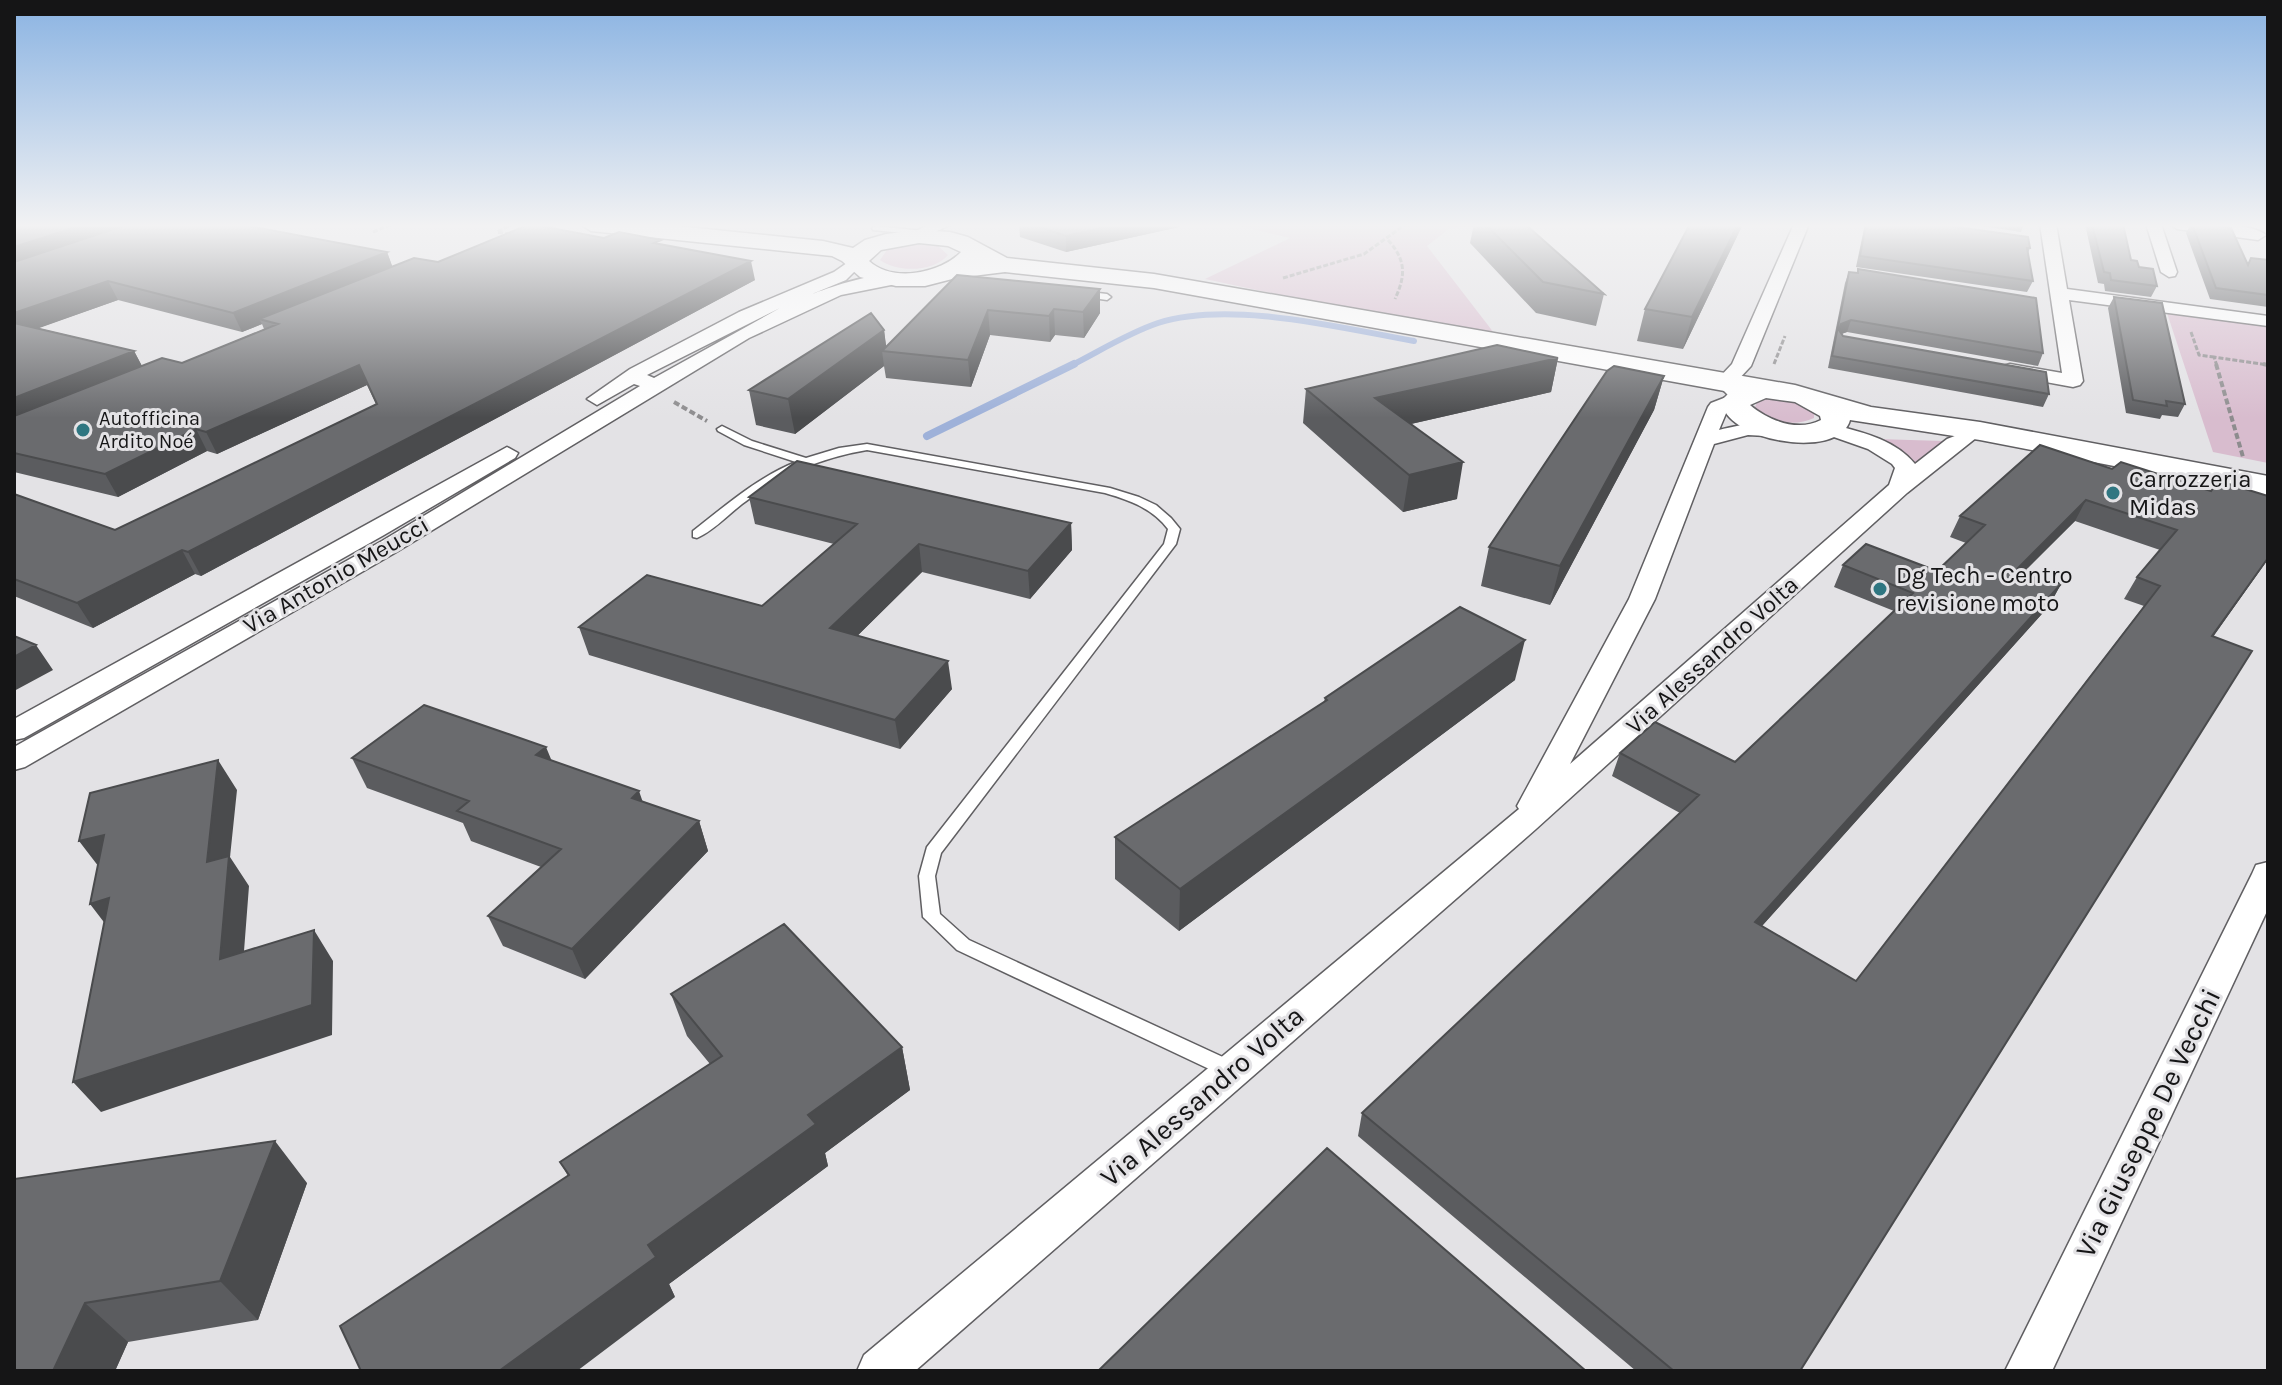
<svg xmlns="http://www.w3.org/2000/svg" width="2282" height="1385" viewBox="0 0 2282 1385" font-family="Karla,sans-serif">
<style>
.green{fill:#d8bcce}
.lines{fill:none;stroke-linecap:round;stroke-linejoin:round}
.stream-far1{stroke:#9eb1d9;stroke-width:6}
.stream{stroke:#9eb1d9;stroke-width:8}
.lane-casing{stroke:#605f62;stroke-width:3}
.street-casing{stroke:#605f62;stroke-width:3}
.secondary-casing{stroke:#605f62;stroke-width:3}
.path-far1{stroke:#8d8c8e;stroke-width:3;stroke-dasharray:5 2;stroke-linecap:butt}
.path{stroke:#8d8c8e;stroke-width:4;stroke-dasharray:6 3;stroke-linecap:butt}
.lane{fill:#fff;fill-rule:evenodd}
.street{fill:#fff;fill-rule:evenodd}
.secondary{fill:#fff;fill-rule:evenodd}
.wall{fill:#5b5c5f;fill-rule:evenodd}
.shaded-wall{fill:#4a4b4d}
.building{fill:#6a6b6e;stroke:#4a4b4d;stroke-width:2;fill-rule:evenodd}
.poi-dot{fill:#2f7681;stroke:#e3e2e5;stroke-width:3}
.labels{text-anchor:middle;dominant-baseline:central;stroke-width:6;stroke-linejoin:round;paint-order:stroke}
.far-poi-label{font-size:20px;fill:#151516;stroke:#e3e2e5;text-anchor:start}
.poi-label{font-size:24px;fill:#151516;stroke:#e3e2e5;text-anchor:start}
.street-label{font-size:24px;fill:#151516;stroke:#e3e2e5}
.near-street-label{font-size:28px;fill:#151516;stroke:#e3e2e5}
</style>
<rect width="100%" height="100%" fill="#e3e2e5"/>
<!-- green -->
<path class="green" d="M1231,224H1535L1450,228L1427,246L1494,333L1327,305L1205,279L1290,238Z
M912,244L938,246L948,255C934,272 897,273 880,260L887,250Z
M2167,313L2268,327V463L2213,452Z
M1773,397L1792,400L1814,410V418C1795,427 1769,423 1755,407L1758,400Z
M1877,439L1943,441L1944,442L1916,465L1905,454Z"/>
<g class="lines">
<!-- stream-far1 -->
<path class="stream-far1" d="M1070,366C1098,352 1128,333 1158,323C1230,300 1341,328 1414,341"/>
<!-- stream -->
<path class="stream" d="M927,436L1074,364"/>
<!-- lane casing -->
<g class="lane-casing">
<path id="lane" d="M876,226L923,231L927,233L923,235L873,230L872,228Z
M1081,291L1107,294L1111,297L1107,300L1078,296V292Z
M722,426L752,441L806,458L839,448L867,444L1110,488L1139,497L1156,505L1171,518L1180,529L1176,544L941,853L935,876L940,914L969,940L1238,1064L1241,1070L1238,1076L1231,1078L1224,1076L957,950L923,917L919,876L927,847L1164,544L1168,529C1152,508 1129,500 1105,493L867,450C819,458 781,475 742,504C728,515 713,531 697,538L693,537V531C725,506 758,477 796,462L744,445L718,431L717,429Z"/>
</g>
<!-- street casing -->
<g class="street-casing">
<path id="street" d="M930,224H952L918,240H906L904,237Z
M1794,224H1809L1751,366L1736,382L1750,396L1742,405L1727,411L1719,430C1738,425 1781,416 1794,431L1784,437L1748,435L1714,444L1655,599L1570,764L1889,485L1895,468L1892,464L1868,449L1831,436L1828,432L1831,428L1838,426C1866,433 1896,441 1915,464L1947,439L1965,432L1972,434L1976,438L1907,493L1536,829L915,1371H857L864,1355L1519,809L1517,806L1629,599L1708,407L1711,403L1729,396L1715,382L1732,364Z
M2040,224H2056L2067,289L2268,316V326L2069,300L2083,381L2080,385L2073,387L2003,374L2000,370L2003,366L2010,364L2062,373Z
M2146,224H2161L2177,272L2175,276L2169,277L2161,272Z
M2170,224C2193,224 2249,221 2266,235L2258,240L2177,229Z
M857,256L865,261L846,280L812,294C831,287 893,265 908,278L906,282L841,295L749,338L398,551L25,767L14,770V747L382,541L640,386L634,384L597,405L587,399L630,369L739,312L834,272ZM780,308L654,378L647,375Z
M507,447L518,453L515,458L384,535L24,738L14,740V719Z
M2268,862V909L2052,1371H2005L2252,874L2256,865Z"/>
</g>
<!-- secondary casing -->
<g class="secondary-casing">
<path id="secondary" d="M580,224H658L823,241L853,248L865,240L886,234L919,230L950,232L968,237L1007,258L1154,274L1795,385L1871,407L1980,422L2268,476V496L1980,440L1850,420C1839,462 1721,440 1722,400L1730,392L1154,288L1005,272L956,278L925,286H896L860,277L842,261L832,256L591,231ZM919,243L948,246L961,252C941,273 893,283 869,261L881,250ZM1766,398L1795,402L1820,416L1821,420C1798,432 1769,421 1750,405Z"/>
</g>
<!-- path-far1 -->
<path class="path-far1" d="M543,231L554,224
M373,232L392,224
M510,234L497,232L513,224
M1388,240C1406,260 1406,275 1395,299
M1283,278L1364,254L1406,224
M2191,332L2199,355L2214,357
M1774,364L1785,336
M2217,366L2214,357L2268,365"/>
<!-- path -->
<path class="path" d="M2216,364L2243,457
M2263,364L2268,365
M674,402L707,421"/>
<!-- lane -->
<use href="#lane" class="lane"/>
<!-- street -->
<use href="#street" class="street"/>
<!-- secondary -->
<use href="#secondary" class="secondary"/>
</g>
<!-- wall -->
<path class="wall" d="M14,224L387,252L392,266L438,262L604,238L662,244L755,280L201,576L195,574L93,628L14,596V494L115,530L376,404L367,385L217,454L207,451L118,497L14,472ZM118,300L242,332L262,324L264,329L182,363L142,366L134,351L38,328Z
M1019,224H1179V227L1066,252L1020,237Z
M1474,224H1525L1604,294L1596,326L1536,313L1470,243Z
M1690,224H1743L1683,349L1637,341L1645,309Z
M1865,224H1935L2030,248L2028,253L2033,281L2027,292L1856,267Z
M1968,224H2024L2021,232Z
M2085,224H2123L2131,260L2139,267L2157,286L2151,297L2105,291L2104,284L2098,283Z
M2191,224H2205L2248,264L2251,258L2268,260V307L2210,299L2186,233Z
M1858,269L2043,353L2038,366L1847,332L1841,334L1843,336L2049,394L2043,407L1828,368L1845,283L1849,272L1857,273Z
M957,275L1100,313L1084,338L1055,335L1050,342L990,335L971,387L886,378L884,366L795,434L756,425L749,390L884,330L886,348Z
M2114,297L2185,404L2178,417L2162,415L2160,419L2126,413L2108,308Z
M1558,358L1551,392L1411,424L1457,499L1403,512L1303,423L1306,389Z
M1664,376L1654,410L1550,605L1481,586L1489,547Z
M2112,469L2211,491L2268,496V559L2213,637L1800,1371H1636L1358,1136L1362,1113L1680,813L1612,776L1620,753L1735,762L1894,611L1834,587L1843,565L1937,571L1966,543L1950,537L1960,516ZM2075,521L2160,550L2137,577L2124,599L2144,606L1856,981L1762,926L2049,606L2061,584L2025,571Z
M749,497L1071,523L1072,550L1030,599L922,572L857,636L952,689L900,749L589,655L579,627L762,606L834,544L755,524Z
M1515,680L1179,931L1115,879V837L1324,702L1325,698Z
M352,758L552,761L643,802L699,821L708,851L585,979L503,946L488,916L541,867L471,841L463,823L367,788Z
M671,994L902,1047L910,1090L825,1153L828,1166L669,1284L675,1297L568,1176L560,1162L710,1064L687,1036Z
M14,1179L307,1183L258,1320L128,1342L115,1371Z"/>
<!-- shaded-wall -->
<path class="shaded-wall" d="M86,224H149L14,269V247Z
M1119,224H1179V227L1066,252V236Z
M1738,224H1743L1683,349L1692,317Z
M387,252L394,271L259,319L262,324L242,332L233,313Z
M751,261L755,280L201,576L188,552Z
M108,281L118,300L14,337V313Z
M1100,289V313L1084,338L1083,312Z
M1054,309L1055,335L1050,342L1049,316Z
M988,310L990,335L971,387L968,360Z
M1851,320L1847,332L1836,336L1841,324Z
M884,330L887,352L882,351L884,366L795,434L788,399Z
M134,351L145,372L14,425V398Z
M1558,358L1551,392L1371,433L1375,398Z
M359,365L367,385L217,454L206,432Z
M1664,376L1654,410L1550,605L1560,566Z
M196,429L207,451L118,497L105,474Z
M1463,462L1457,499L1403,512L1409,475Z
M2086,500L2075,521L2006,589L2018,568Z
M1071,523L1072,550L1030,599L1028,571Z
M919,544L922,572L836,657L830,628Z
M182,550L195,574L93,628L77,603Z
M2268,558V559L2197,659L2212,636Z
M2061,584L2049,606L1744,946L1755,922Z
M1525,640L1515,680L1179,931L1180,889Z
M36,645L53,670L14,691V657Z
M948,661L952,689L900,749L895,720Z
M546,747L558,776L536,755Z
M218,760L237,790L230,857L249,886L241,990L220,959L207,862Z
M639,791L649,820L632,798Z
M699,821L708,851L585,979L572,949Z
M104,835L102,871L79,841Z
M109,898L113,934L90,904Z
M314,930L333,961L332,1035L101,1112L73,1082Z
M902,1047L910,1090L825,1153L828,1166L669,1284L675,1297L577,1371H499L648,1245L808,1115Z
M275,1141L307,1183L258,1320L220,1281Z
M85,1303L128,1342L115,1371H53Z"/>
<!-- building -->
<path class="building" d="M14,224H86L14,247Z
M129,224H238L387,252L233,313L108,281L14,313V262Z
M530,224L604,238L619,232L661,240L654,243L751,261L188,552L182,550L77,603L14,579V494L115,530L377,404L359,365L206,432L196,429L105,474L14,453V416L162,358L182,363L278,324L259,319L414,258L438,262Z
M1030,224H1119L1066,236Z
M1485,224H1525L1604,294L1543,282Z
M1690,224H1738L1692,317L1645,309Z
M1866,224H1935L2028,237L2030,248H2027L2033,281L1860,256Z
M2092,224H2123L2131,260L2137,261L2139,267L2153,269L2157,286L2111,280L2110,273L2104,272Z
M2192,224H2205L2231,228L2248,265L2251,258L2268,260V295L2216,288Z
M1858,269L2036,298L2043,353L1851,320L1841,324L1839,330L1843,336L2046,372L2049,394L1832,356L1849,272L1858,273Z
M957,275L1100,289L1083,312L1054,309L1049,316L988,310L968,360L882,351Z
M2114,297L2162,303L2185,404L2166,401L2167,406L2133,400Z
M871,313L884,330L788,399L749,390Z
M14,323L134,351L14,398Z
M1497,345L1558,358L1375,398L1463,462L1409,475L1306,389Z
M1614,366L1664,376L1560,566L1489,547L1607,371Z
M2040,445L2112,469L2121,462L2211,491L2219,481L2268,496V558L2212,636L2252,651L1800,1371H1674L1362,1113L1699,795L1620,753L1655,722L1735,762L1913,593L1843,565L1866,544L1937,571L1985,525L1960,516ZM2086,500L2177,530L2137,577L2160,586L1856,981L1755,922L2061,584L2018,568Z
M797,461L1071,523L1028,571L919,544L830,628L948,661L895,720L579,627L647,575L762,606L857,524L749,497Z
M1460,607L1525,640L1180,889L1115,837L1327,700L1325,698Z
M14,636L36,645L14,657Z
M424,705L546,747L536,755L639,791L632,798L699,821L572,949L488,916L561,849L457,811L469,801L352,758Z
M218,760L207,862L229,856L220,959L314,930L312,1005L73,1082L109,898L90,904L104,835L79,841L90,793Z
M784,924L902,1047L808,1115L816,1124L648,1245L656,1257L499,1371H361L340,1326L569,1175L560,1162L722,1056L671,994Z
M275,1141L220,1281L85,1303L53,1371H14V1179Z
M1327,1148L1586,1371H1098Z"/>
<!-- sky -->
<linearGradient id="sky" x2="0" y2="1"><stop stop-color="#8ab3e2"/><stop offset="0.54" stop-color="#f2f2f3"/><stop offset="1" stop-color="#f2f2f3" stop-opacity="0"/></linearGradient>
<rect width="2282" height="418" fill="url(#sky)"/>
<!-- markers -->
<g class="poi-dot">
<circle cx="83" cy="430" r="8"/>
<circle cx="2113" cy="493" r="8"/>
<circle cx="1880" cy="589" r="8"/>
</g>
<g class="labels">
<!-- far-poi labels -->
<g class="far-poi-label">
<text x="99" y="418">Autofficina<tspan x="99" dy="23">Ardito Noé</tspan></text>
</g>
<!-- poi labels -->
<g class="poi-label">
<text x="2129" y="479">Carrozzeria<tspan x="2129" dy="28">Midas</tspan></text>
<text x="1896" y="575">Dg Tech - Centro<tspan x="1896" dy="28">revisione moto</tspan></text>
</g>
<!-- street labels -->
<g class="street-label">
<text transform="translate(336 575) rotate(-30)">Via Antonio Meucci</text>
<text transform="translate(1712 655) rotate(-42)">Via Alessandro Volta</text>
</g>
<!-- near-street labels -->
<g class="near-street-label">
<text transform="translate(1202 1096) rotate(-41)">Via Alessandro Volta</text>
<text transform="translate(2148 1123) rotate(-64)">Via Giuseppe De Vecchi</text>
</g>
</g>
<!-- border -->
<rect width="2282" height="1385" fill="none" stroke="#151516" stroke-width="32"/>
</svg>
